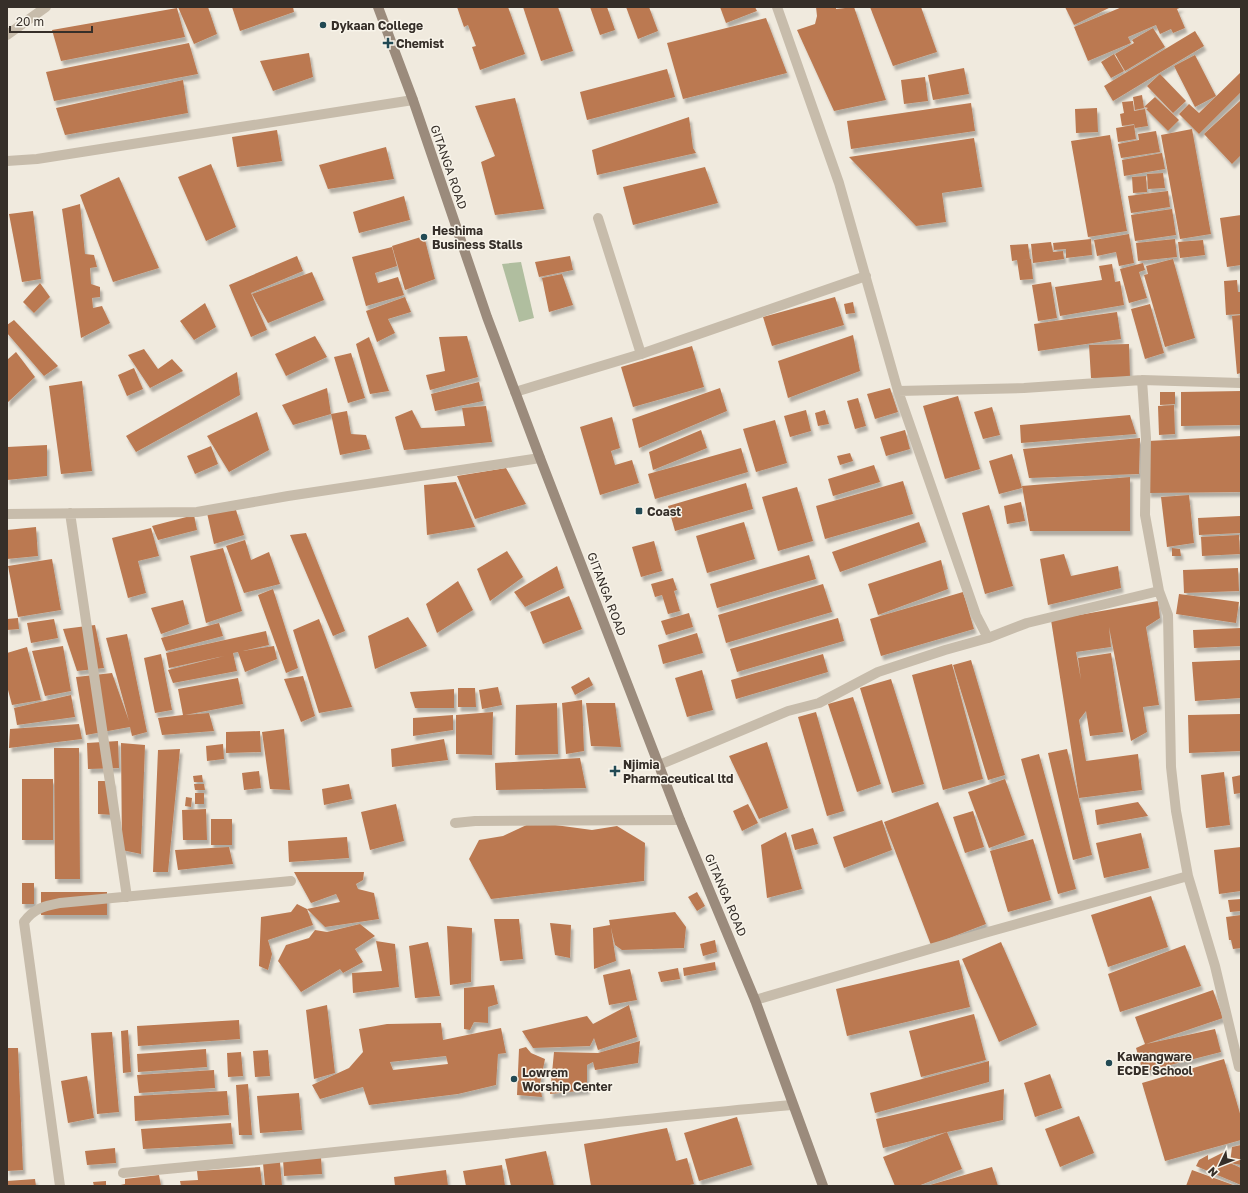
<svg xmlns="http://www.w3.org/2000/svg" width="1248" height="1193" viewBox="0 0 1248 1193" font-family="'Golos Text',sans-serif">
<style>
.green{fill:#b0be9f}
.building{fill:#bb7951;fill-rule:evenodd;filter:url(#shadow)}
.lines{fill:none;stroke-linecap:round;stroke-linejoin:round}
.lane{stroke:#c7bcab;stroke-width:10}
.street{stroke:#c7bcab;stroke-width:10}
.secondary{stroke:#9b8b7c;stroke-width:10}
.poi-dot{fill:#224a54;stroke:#f8f4ea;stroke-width:1.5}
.labels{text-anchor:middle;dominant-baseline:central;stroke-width:3;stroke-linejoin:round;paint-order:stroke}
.poi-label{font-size:12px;font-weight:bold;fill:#362f29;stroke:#f8f4ea;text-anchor:start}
.street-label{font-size:12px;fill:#362f29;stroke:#f8f4ea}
</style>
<defs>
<filter id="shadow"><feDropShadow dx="2.5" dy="4.5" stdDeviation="1" flood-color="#0004"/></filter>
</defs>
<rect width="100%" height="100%" fill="#f0eade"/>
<!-- green -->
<path class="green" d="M521,262L534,318L519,322L502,264Z"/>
<!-- building -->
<path class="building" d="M178,7H208L217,34L194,44Z
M232,7H293L294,12L240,31Z
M457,7H508L525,54L480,70L472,47L476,46L468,25L464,27Z
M523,7H558L573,51L541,61Z
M590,7H607L615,30L600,35Z
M626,7H649L658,31L638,39Z
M720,7H755L757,11L726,23Z
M816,7H836V9L854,7L886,100L834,111L797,30L815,24L817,16Z
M870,7H921L937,52L893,66Z
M1065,7H1111L1074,25Z
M1122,7H1182L1177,9L1185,28L1173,33L1171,29L1160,34L1156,25L1128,37L1131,43L1088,61L1074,27Z
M177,8L185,37L61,61L52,30Z
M766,18L787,73L683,99L667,43Z
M1153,28L1165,47L1125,71L1115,54L1134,43L1132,40Z
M1195,31L1204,46L1113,101L1104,86Z
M189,43L198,74L54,101L46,72Z
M309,53L313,77L273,91L260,61Z
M1114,54L1124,71L1111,78L1101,62Z
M1195,55L1216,96L1195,107L1174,66Z
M964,68L969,94L933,100L928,75Z
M667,69L675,97L587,120L580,92Z
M1241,72V92L1199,134L1179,114L1189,104L1199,113Z
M1160,74L1186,101L1173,113L1147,86Z
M925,77L928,101L904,104L901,80Z
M183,80L188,113L65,135L56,108Z
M1142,95L1144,108L1135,110L1133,97Z
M1155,97L1179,120L1168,131L1146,109L1148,108L1144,107Z
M515,98L544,209L495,215L481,162L495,156L475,106Z
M1241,100V155L1232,164L1204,134Z
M1133,101L1134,111L1145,109L1148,126L1135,128L1134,124L1122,126L1120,114L1124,113L1122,102Z
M971,103L975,131L851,149L847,121Z
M1097,108L1098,132L1076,133L1075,109Z
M689,117L693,148L696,153L597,175L592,150Z
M1134,125L1136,139L1118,142L1116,128Z
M1192,129L1211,234L1180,239L1161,135Z
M277,130L282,161L237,167L232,137Z
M1156,131L1160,152L1121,158L1118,144L1139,140L1138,134Z
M1110,135L1127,231L1088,237L1071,141Z
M974,138L982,187L942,193L946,222L916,226L849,157Z
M386,147L394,179L328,189L319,165Z
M1162,153L1165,169L1124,176L1122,160Z
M211,164L236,227L206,241L178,177Z
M705,167L718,203L633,225L623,187Z
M1163,173L1165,188L1148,189L1147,174Z
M1146,176L1147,192L1133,193L1132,177Z
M119,177L159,268L113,282L80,195Z
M1168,191L1170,207L1131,213L1128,196Z
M404,196L410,220L359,233L353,212Z
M80,204L85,254L94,255L97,267L90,268L91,284L100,287V297L92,298L93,308L102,306L110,323L81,338L62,209Z
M1172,209L1176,235L1135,241L1131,215Z
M33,211L41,279L22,282L9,214Z
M1241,215V265L1227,267L1220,218Z
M1129,234L1134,263L1119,266L1116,252L1097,256L1094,240Z
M424,236L435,279L405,290L392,246Z
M1091,239L1092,255L1066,258V249L1054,250L1053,243Z
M1175,239L1177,257L1138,261L1136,243Z
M1203,240L1205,255L1180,258L1178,242Z
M1051,242L1053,252L1063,251L1064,259L1033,263L1031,244Z
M1028,244L1030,259L1020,260L1031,259L1033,279L1020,280L1017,260L1012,261L1010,245Z
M392,247L397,266L375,273L378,283L398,277L404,295L366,306L352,257Z
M297,256L303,271L251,293L267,330L251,337L229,285Z
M570,256L573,270L539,277L535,262Z
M1173,259L1195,338L1165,347L1144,275L1148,274L1146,266Z
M1143,263L1145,270L1139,272L1147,298L1129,303L1120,269Z
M1112,264L1115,282L1120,281L1124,305L1060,316L1055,287L1102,280L1099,266Z
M312,272L324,300L268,323L252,294Z
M562,274L573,305L549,312L542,278Z
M1237,280L1238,292H1241V314L1226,315L1224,281Z
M1051,282L1057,318L1038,321L1032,285Z
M40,283L50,297L34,313L23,302Z
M405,297L411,312L388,319L395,333L377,342L366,311Z
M835,297L844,325L772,346L763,317Z
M853,302L855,313L846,314L844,304Z
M205,303L216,327L194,340L180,321Z
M1150,304L1164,353L1145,359L1131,309Z
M1117,312L1121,339L1038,351L1034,324Z
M1241,315V373L1237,374L1232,316Z
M14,320L58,366L44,376L7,333V325Z
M853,335L860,371L788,398L778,361Z
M315,336L327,357L286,376L275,354Z
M467,336L478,377L430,390L426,375L445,371L439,337Z
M369,337L389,391L370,394L356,344Z
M1129,344L1130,377L1091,378L1089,345Z
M692,346L704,387L633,407L621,367Z
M144,349L158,369L172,359L183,371L150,388L128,355Z
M16,352L35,377L7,403V360Z
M351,353L365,398L348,403L334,357Z
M134,368L143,389L127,396L118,375Z
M237,372L240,395L136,452L126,436Z
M82,381L92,471L61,474L49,386Z
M479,382L483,401L435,411L431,394Z
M327,388L331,414L293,425L282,405Z
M720,388L727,411L639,448L632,419Z
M890,388L898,412L875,419L867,394Z
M1241,391V425L1181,426V392Z
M1160,392H1175V404L1160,405Z
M958,396L980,469L945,479L923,406Z
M858,398L866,426L855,429L847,401Z
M1174,405L1175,434L1159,435L1158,406Z
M486,406L492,442L404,450L395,417L412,410L421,428L465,426L462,408Z
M992,407L1000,435L983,439L974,412Z
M806,410L811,431L790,437L784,416Z
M825,410L829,424L818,426L815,413Z
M347,411L351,434L366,435L370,449L340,455L331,414Z
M257,412L269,450L229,472L207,436Z
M1130,415L1136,434L1021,443L1020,425Z
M612,417L620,448L611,451L615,465L632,460L639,483L600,495L580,427Z
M775,420L787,463L756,472L743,429Z
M701,430L707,448L653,470L649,452Z
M905,430L910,449L886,456L880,437Z
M1241,436V492L1148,493V441Z
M1140,438L1139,474L1029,478L1023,449Z
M47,445V476L7,480V447Z
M211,446L218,464L195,474L187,456Z
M741,448L748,472L655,499L648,474Z
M850,453L853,461L840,465L837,456Z
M1012,454L1022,488L999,494L989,461Z
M874,465L880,482L833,496L828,479Z
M506,468L526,504L475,519L457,476Z
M1130,477V531H1030L1022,486Z
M903,481L913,514L825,539L816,506Z
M456,482L475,527L427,535L424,485Z
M746,483L753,509L675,531L668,506Z
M797,487L813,541L778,551L762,497Z
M1189,495L1194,543L1167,547L1161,497Z
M1021,502L1025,521L1007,524L1004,506Z
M989,505L1013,586L985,594L962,513Z
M236,510L244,535L214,544L207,513Z
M194,515L197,530L158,540L152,526Z
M1240,516L1241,533L1199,535L1198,518Z
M744,522L755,559L707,573L696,536Z
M919,522L926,542L840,572L832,552Z
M36,527L38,556L7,559V530Z
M151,528L159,556L138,561L146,593L128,598L112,538Z
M306,533L345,631L333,636L290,535Z
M1239,535L1240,554L1202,556L1201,537Z
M245,540L251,560L269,552L280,584L244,593L226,546Z
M654,541L662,571L641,577L632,547Z
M223,548L242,611L206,623L190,556Z
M1172,548L1180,549L1181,556H1172Z
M507,551L523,577L490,601L477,569Z
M1064,554L1071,576L1118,566L1121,588L1048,605L1040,559Z
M809,555L816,579L717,608L710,584Z
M52,559L61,610L18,617L8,566Z
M941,560L948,589L878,615L868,584Z
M557,566L564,588L525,607L514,592Z
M1238,568L1239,591L1184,593L1183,570Z
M673,578L677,590L674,591L680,611L668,614L662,595L655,597L651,584Z
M458,581L473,610L437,633L426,604Z
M823,584L832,612L726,643L718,615Z
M273,589L298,668L286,673L258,595Z
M963,592L974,629L881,656L870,619Z
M1179,594L1239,602L1236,623L1176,614Z
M569,596L582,629L543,644L530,612Z
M183,600L189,624L161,634L151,608Z
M1158,601L1160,618L1146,627L1159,705L1143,707L1147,732L1131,741L1109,627L1111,647L1076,652L1081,680L1078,658L1111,653L1123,732L1090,736L1086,711L1079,720L1086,761L1138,754L1142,790L1079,798L1051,620Z
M689,613L693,627L666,635L661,621Z
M408,617L427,646L375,669L368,636Z
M18,618L19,629L7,630V619Z
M838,618L844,641L737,672L730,649Z
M54,619L58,638L31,643L27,623Z
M319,619L352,707L319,713L293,630Z
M219,623L223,636L166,651L161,638Z
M95,625L104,668L77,671L63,629Z
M1241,628V646L1194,648L1193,630Z
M266,631L269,645L243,651L274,646L277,659L245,672L238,652L233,653L237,671L173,683L168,670L224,656L169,668L166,653Z
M697,633L703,653L663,664L658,645Z
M127,634L147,732L132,736L130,727L86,735L76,677L112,673L129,721L106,638Z
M63,646L71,691L45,696L32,651Z
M27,647L41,700L12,705L7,686V653Z
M161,654L172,710L155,713L144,658Z
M823,654L828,672L736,699L731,680Z
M971,660L1005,775L988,780L953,665Z
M1241,660V698L1195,701L1192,662Z
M952,664L983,779L943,790L912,675Z
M702,670L713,710L687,717L675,678Z
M303,676L315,716L301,722L284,679Z
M589,677L593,685L575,695L571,687Z
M238,678L243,704L185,715L209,713L214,731L162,735L158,718L183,715L178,689Z
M891,679L924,784L892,793L860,688Z
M498,687L502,705L482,709L479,690Z
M458,688H475L476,707H458Z
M454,689V708H415L410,692Z
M71,695L75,717L17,725L14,708Z
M853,697L881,784L857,792L828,704Z
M582,700L584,751L566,754L562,703Z
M557,703L558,754L515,755L516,705Z
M586,703H615L621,747L591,746Z
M493,712L492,755L456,754V715Z
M816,712L844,811L827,816L798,717Z
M1241,714V751L1189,753L1188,715Z
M453,715V730L413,736V718Z
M79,724L82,739L9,748L10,729Z
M284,729L290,790L270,789L262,732Z
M260,731L261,752L226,753V732Z
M444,739L448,760L392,767L391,749Z
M118,741L119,768L88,769L87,743Z
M767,742L788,808L759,819L729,756Z
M121,743L145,745L141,854L122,850Z
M223,744L224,759L207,761L206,746Z
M54,748H79L80,879H55Z
M180,749L168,872H153L158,750Z
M1067,749L1092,855L1073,860L1048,753Z
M1039,754L1076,889L1058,894L1021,759Z
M580,758L586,788L496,790L495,763Z
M259,771L261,788L244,790L242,773Z
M1224,772L1230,825L1206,828L1201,775Z
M202,775L203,782H194L193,776Z
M1241,775V793L1234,794L1232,777Z
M22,779H53V840H22Z
M1005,779L1025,835L989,848L968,792Z
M98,781H113L114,815L98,814Z
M194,784H204L205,790H195Z
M349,784L352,799L324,805L322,789Z
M195,793H204V804H195Z
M186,797L192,798L191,807L185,806Z
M938,802L986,924L931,945L884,822Z
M1138,802L1148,816L1097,825L1095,810Z
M396,804L404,841L370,850L361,812Z
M748,804L758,823L742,831L733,811Z
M206,809L207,840H183L182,810Z
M973,811L984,847L965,853L953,817Z
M211,819H232V845H211Z
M882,820L892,850L844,868L833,837Z
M533,822L592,830L617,826L645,843L644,881L491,899L469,859L479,840L503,836Z
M813,828L818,844L795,850L791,835Z
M786,832L802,889L767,898L761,845Z
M1141,833L1149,868L1104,878L1096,843Z
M347,837L349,858L289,862L288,841Z
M1033,839L1051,900L1008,912L990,851Z
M229,847L233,864L178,870L175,850Z
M1241,847V891L1219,894L1214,850Z
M294,872H364L363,880L356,884L358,889L374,893L379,919L325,927L307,909L340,902L336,894L311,903Z
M22,883H34V904H22Z
M41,892H107V915H41Z
M697,892L705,906L697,911L688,897Z
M1151,896L1168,947L1108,967L1091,915Z
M1241,899V911L1230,912L1228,900Z
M297,904L307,909L313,925L268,940L272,954L268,970L259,966L261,917L291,912Z
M675,912L686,927L684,948L622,950L615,945L611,928L616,961L594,969L593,928L610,925L609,920Z
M1241,915V948L1233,949L1231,940H1229L1226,917Z
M494,919H519L523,959L500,961Z
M550,923L571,925L570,958L555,955Z
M360,924L375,936L355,949L363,962L343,973L340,969L301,992L278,961L286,945L309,938L315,930L327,932Z
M447,926L472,928L471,982L450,985Z
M715,940L717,952L703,956L700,944Z
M376,941L395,944L399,987L353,993L352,973L382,971Z
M428,942L440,996L415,998L409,946Z
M1001,942L1037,1025L999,1042L962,959Z
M1185,945L1201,986L1120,1012L1108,974Z
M959,960L970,1007L847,1036L836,989Z
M715,962L716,970L684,976L683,968Z
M678,968L680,979L661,982L658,972Z
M630,969L637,1000L609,1005L603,975Z
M494,985L498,1004L488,1007V1023L474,1022L470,1030L464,1029V988Z
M1213,990L1223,1018L1146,1044L1215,1029L1221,1052L1143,1072L1136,1048L1145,1044L1135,1017Z
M327,1005L335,1073L314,1079L306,1010Z
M629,1005L637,1037L598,1050L594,1038L590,1046L533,1048L522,1031L587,1016L593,1024Z
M974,1014L986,1060L921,1077L909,1031Z
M239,1020L240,1039L138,1046L137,1026Z
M441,1023L443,1040L501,1028L506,1053L498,1054L496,1085L458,1094L369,1105L363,1087L320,1099L312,1085L349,1068L363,1052L359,1029L387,1024ZM446,1056L448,1064L393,1070L390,1062Z
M128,1030L131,1072L123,1073L121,1031Z
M112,1032L119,1112L97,1114L91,1033Z
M640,1041L638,1063L595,1070L593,1062L587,1065V1090L550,1094L554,1052L598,1053Z
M526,1047L531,1053L545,1059L540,1084L542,1097L517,1095L519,1049Z
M7,1048H18L23,1170L7,1171Z
M206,1049L207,1067L138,1072L137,1054Z
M268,1050L270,1076L255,1077L253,1051Z
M241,1052L243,1076L228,1077L227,1053Z
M1224,1059L1241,1117V1140L1165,1161L1142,1083Z
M989,1061V1082L875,1113L870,1093Z
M214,1070L215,1088L139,1093L137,1075Z
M1050,1074L1062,1108L1035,1117L1024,1083Z
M87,1076L94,1118L68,1123L61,1081Z
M248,1084L252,1135H239L236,1085Z
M1004,1089L1003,1120L947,1132L962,1169L918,1186H895L883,1157L947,1132L883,1148L876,1119Z
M227,1091L229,1115L135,1121L134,1096Z
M299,1093L302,1130L260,1133L257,1096Z
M1079,1116L1094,1153L1060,1167L1045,1129Z
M737,1117L752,1165L699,1181L684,1133Z
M231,1123L233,1144L143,1149L141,1129Z
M667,1128L676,1161L687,1158L694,1184L685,1186H591L584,1144Z
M1241,1145V1165L1230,1163L1232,1147Z
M115,1148L116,1163L87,1165L85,1151Z
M546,1151L554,1186H511L505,1159Z
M1224,1152L1230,1163L1241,1168V1185L1196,1166L1199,1160L1208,1155V1160Z
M321,1157L322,1174L284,1176L283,1159Z
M280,1162L282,1186H265L263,1163Z
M502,1165L505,1186H466L463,1171Z
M260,1167L262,1185L181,1186L180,1181L198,1180L197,1171Z
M992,1167L998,1186H930V1185Z
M446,1170L448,1186H395L394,1177Z
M1192,1170L1236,1186H1186Z
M159,1175L161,1186H116L125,1184V1179Z
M35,1179L36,1186H7V1181Z
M106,1181V1186H94L93,1182Z"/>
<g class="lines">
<!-- lane -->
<path class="lane" d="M7,35L46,7
M598,218L641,354"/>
<!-- street -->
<path class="street" d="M7,161L37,159L413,100
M898,391L1024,388L1142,380L1241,383
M515,392L641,354L866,276
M70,513L127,897
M7,514L197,512L288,496L540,458
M988,638L1027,623L1159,591
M659,765L788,711L819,703L878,672L945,650L988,638L976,615L898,391L839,183L777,7
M455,823L475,821L680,820
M1188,876L1215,966L1239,1067
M755,1000L988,932L1188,876L1176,811L1171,767L1168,615L1159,591L1145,515L1146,438L1142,380
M123,1173C346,1153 569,1125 792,1105
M60,1186L24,922C34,908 45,906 60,903L291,881"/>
<!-- secondary -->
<path class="secondary" d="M378,7L413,100L487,317L540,458L680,820L755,1000L823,1186"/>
</g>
<!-- markers -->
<g class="poi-dot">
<circle cx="323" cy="25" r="4"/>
<path d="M386 37h4v4h4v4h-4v4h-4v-4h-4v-4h4z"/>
<circle cx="424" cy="237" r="4"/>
<rect x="635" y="507" width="8" height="8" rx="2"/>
<path d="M613 765h4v4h4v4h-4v4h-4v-4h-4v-4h4z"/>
<circle cx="1109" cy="1063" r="4"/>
<circle cx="514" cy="1079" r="4"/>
</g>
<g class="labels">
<!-- poi labels -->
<g class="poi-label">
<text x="331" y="25">Dykaan College</text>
<text x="396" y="43">Chemist</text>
<text x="432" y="230">Heshima<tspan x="432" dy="14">Business Stalls</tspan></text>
<text x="647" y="511">Coast</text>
<text x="623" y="764">Njimia<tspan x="623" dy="14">Pharmaceutical ltd</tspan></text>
<text x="1117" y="1056">Kawangware<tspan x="1117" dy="14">ECDE School</tspan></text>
<text x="522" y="1072">Lowrem<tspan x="522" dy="14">Worship Center</tspan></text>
</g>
<!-- street labels -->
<g class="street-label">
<text transform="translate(449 167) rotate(71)">GITANGA ROAD</text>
<text transform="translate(607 594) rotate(69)">GITANGA ROAD</text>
<text transform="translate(726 895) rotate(67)">GITANGA ROAD</text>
</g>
</g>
<!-- border -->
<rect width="1248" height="1193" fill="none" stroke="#362f29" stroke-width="16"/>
<!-- north arrow -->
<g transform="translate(1220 1165) rotate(227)" stroke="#f8f4ea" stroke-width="3" paint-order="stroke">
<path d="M0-3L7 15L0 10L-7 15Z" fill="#362f29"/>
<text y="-6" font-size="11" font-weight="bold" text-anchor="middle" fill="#362f29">N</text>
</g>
<!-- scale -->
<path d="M10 26v6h82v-6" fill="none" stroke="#362f29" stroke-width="2"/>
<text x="16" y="26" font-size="12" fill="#362f29" stroke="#f8f4ea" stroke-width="3" paint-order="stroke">20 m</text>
</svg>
